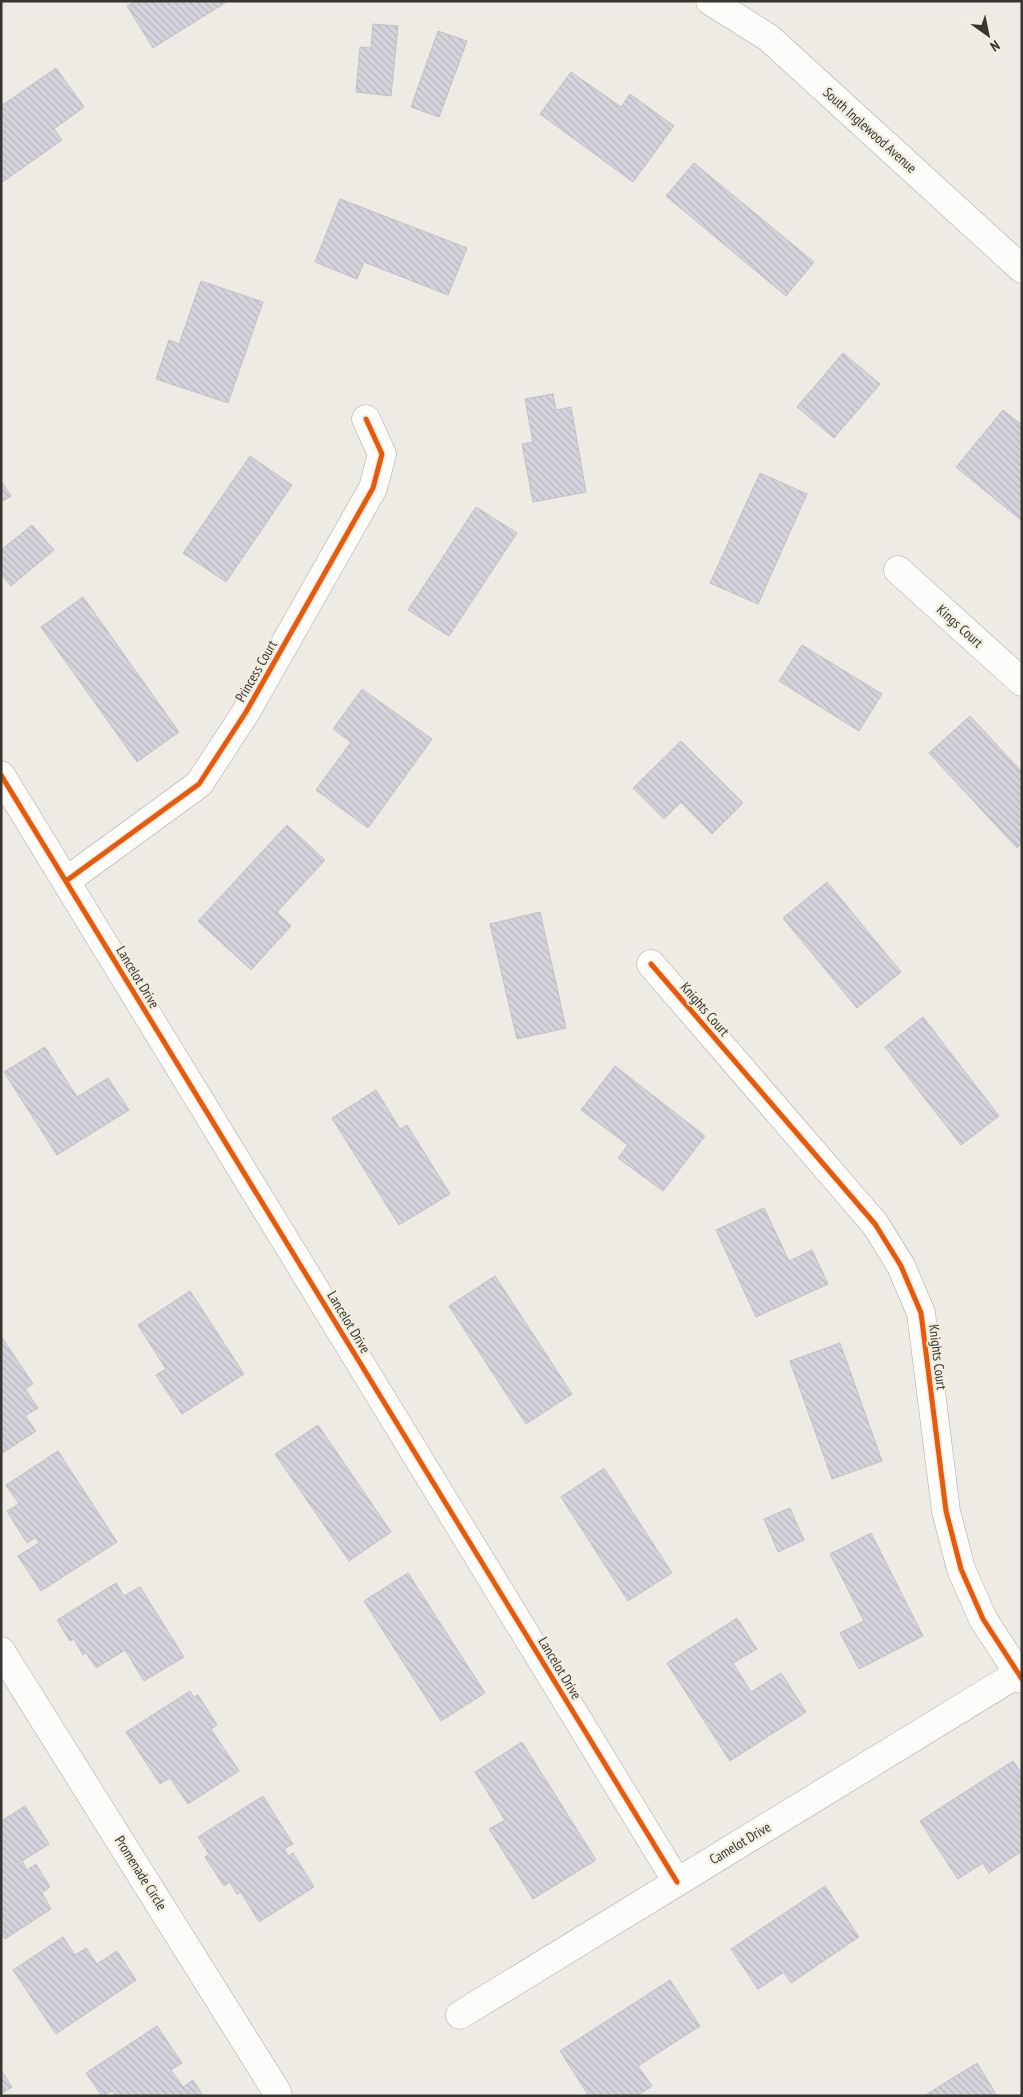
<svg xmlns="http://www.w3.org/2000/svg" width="1023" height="2097" viewBox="0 0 1023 2097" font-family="'PT Sans Narrow',sans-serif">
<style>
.building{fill:url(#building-back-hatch);stroke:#c2c1c0}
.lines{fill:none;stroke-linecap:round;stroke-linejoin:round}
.street-casing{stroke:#a9a8a3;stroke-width:29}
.secondary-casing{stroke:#a9a8a3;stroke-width:29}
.street{stroke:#fcfcfb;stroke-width:28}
.secondary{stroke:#fcfcfb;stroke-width:28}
.cycleway-casing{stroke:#f1eee0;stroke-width:8}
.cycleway{stroke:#e8590c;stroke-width:5}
.labels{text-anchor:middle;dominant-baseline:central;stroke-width:4.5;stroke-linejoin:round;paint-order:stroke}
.street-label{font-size:14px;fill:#363530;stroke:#f1eee0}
</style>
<defs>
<pattern id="building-back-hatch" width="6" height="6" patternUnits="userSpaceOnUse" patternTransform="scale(1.25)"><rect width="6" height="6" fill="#d5d3dc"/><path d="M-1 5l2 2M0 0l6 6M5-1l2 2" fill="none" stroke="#b7b6bd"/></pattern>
</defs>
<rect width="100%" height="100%" fill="#edebe4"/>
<!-- building -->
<path class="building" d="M136,1H228L153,48L127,6Z
M373,24L398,26L391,96L356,92L360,47L371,48Z
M438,31L467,41L439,117L411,107Z
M56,68L84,107L54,129L62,140L1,183V106Z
M571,72L621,107L630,94L674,126L633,182L540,114Z
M694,163L814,262L786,296L666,196Z
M340,199L467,248L448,295L364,262L357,279L315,262Z
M201,281L263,302L228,403L156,379L169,340L179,344Z
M843,353L880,384L834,438L797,407Z
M553,394L556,410L571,407L586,492L533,502L522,444L533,442L525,399Z
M1003,410L1022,425V521L956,467Z
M250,456L292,485L226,582L183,553Z
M760,473L807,494L758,604L710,583Z
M1,481L11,496L1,502Z
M476,507L517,533L449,636L408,610Z
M32,525L54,550L11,586L1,574V550Z
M83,597L179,732L137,762L41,627Z
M802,645L882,694L859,731L779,681Z
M362,689L432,739L368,828L316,790L351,742L333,729Z
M970,716L1022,772V843L1017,848L929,753Z
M681,741L743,803L712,834L681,802L664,819L633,788Z
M287,825L325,860L277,912L291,926L251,970L198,921Z
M827,882L901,972L857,1008L783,918Z
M540,912L566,1028L517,1039L490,924Z
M923,1017L999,1116L961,1145L885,1047Z
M45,1047L77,1097L108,1078L129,1110L57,1155L4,1072Z
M615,1066L705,1136L663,1191L618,1158L628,1145L581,1110Z
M376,1090L400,1129L407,1125L450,1194L399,1225L332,1118Z
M764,1208L789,1261L812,1250L828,1284L756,1317L716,1230Z
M495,1276L572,1394L526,1424L449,1306Z
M190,1291L244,1374L182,1414L156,1375L166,1369L138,1325Z
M1,1336L33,1384L25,1389L38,1408L25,1416L36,1431L1,1454Z
M840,1343L882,1461L832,1479L790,1361Z
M318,1425L391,1532L349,1561L275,1454Z
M58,1451L117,1542L41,1591L18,1556L39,1543L36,1537L27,1543L7,1511L19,1504L6,1485Z
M604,1468L672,1573L628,1601L561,1497Z
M790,1508L804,1540L778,1552L764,1519Z
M871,1533L923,1636L859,1669L840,1633L864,1621L830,1554Z
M408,1573L485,1693L441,1721L364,1601Z
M116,1583L124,1596L140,1587L184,1657L144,1681L125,1650L96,1668L86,1653L83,1655L74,1639L70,1641L57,1620Z
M737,1618L757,1649L733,1663L751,1692L781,1673L806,1712L730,1761L667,1663Z
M190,1691L194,1697L198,1695L217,1725L211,1729L239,1771L188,1804L170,1778L160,1784L126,1732Z
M522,1742L596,1860L533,1899L489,1829L505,1820L475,1772Z
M1013,1761L1022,1774V1851L989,1873L983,1863L958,1879L920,1821Z
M263,1796L293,1844L284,1849L288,1856L293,1853L314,1887L259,1922L241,1892L237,1894L230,1882L224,1886L205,1857L209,1854L198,1837Z
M25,1806L49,1844L22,1861L27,1870L36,1864L50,1887L42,1893L51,1909L5,1939L1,1933V1821Z
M825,1886L859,1937L791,1983L784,1972L758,1989L731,1949Z
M63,1937L75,1955L86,1948L97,1964L117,1951L136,1980L56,2034L13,1970Z
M670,1980L700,2026L638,2066L652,2086L637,2096H589L560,2051Z
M157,2026L182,2063L171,2070L183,2087L193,2080L203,2096H116L112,2091L102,2096L86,2073Z
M977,2063L997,2096H929L927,2094Z
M1,2070L12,2087L1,2094Z"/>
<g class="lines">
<!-- street casing -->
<g class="street-casing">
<path id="street" d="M898,570L1022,682
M1,775L677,1882
M66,881L199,784L246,712L373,488L382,454L366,419
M651,964L875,1224L901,1266L921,1313L946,1511L961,1569L983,1619L1022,1679
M1,1651L277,2092L278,2096
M460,2015L1022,1671"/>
</g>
<!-- secondary casing -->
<g class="secondary-casing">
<path id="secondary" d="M710,1L769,38L1022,269"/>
</g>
<!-- street -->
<use href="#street" class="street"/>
<!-- secondary -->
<use href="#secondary" class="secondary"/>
<!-- cycleway casing -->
<g class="cycleway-casing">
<path id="cycleway" d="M1,775L677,1882
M66,881L199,784L246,712L373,488L382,454L366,419
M651,964L875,1224L901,1266L921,1313L946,1511L961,1569L983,1619L1022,1679"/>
</g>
<!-- cycleway -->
<use href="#cycleway" class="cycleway"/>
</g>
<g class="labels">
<!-- street labels -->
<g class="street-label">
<text transform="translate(870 130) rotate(42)">South Inglewood Avenue</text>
<text transform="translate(960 626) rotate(42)">Kings Court</text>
<text transform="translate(256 671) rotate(-60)">Princess Court</text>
<text transform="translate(138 977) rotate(59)">Lancelot Drive</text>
<text transform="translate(705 1009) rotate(49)">Knights Court</text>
<text transform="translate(349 1322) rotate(59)">Lancelot Drive</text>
<text transform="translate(938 1357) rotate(83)">Knights Court</text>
<text transform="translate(560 1668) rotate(59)">Lancelot Drive</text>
<text transform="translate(740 1843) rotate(-31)">Camelot Drive</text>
<text transform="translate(141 1873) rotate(58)">Promenade Circle</text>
</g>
</g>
<!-- border -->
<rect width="1023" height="2097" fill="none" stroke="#363530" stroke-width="5"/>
<!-- north arrow -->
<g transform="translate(988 35) rotate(147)" stroke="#f1eee0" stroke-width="4" paint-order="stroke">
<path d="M0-4L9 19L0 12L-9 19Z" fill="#363530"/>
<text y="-8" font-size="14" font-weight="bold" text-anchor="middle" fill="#363530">N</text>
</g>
</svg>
